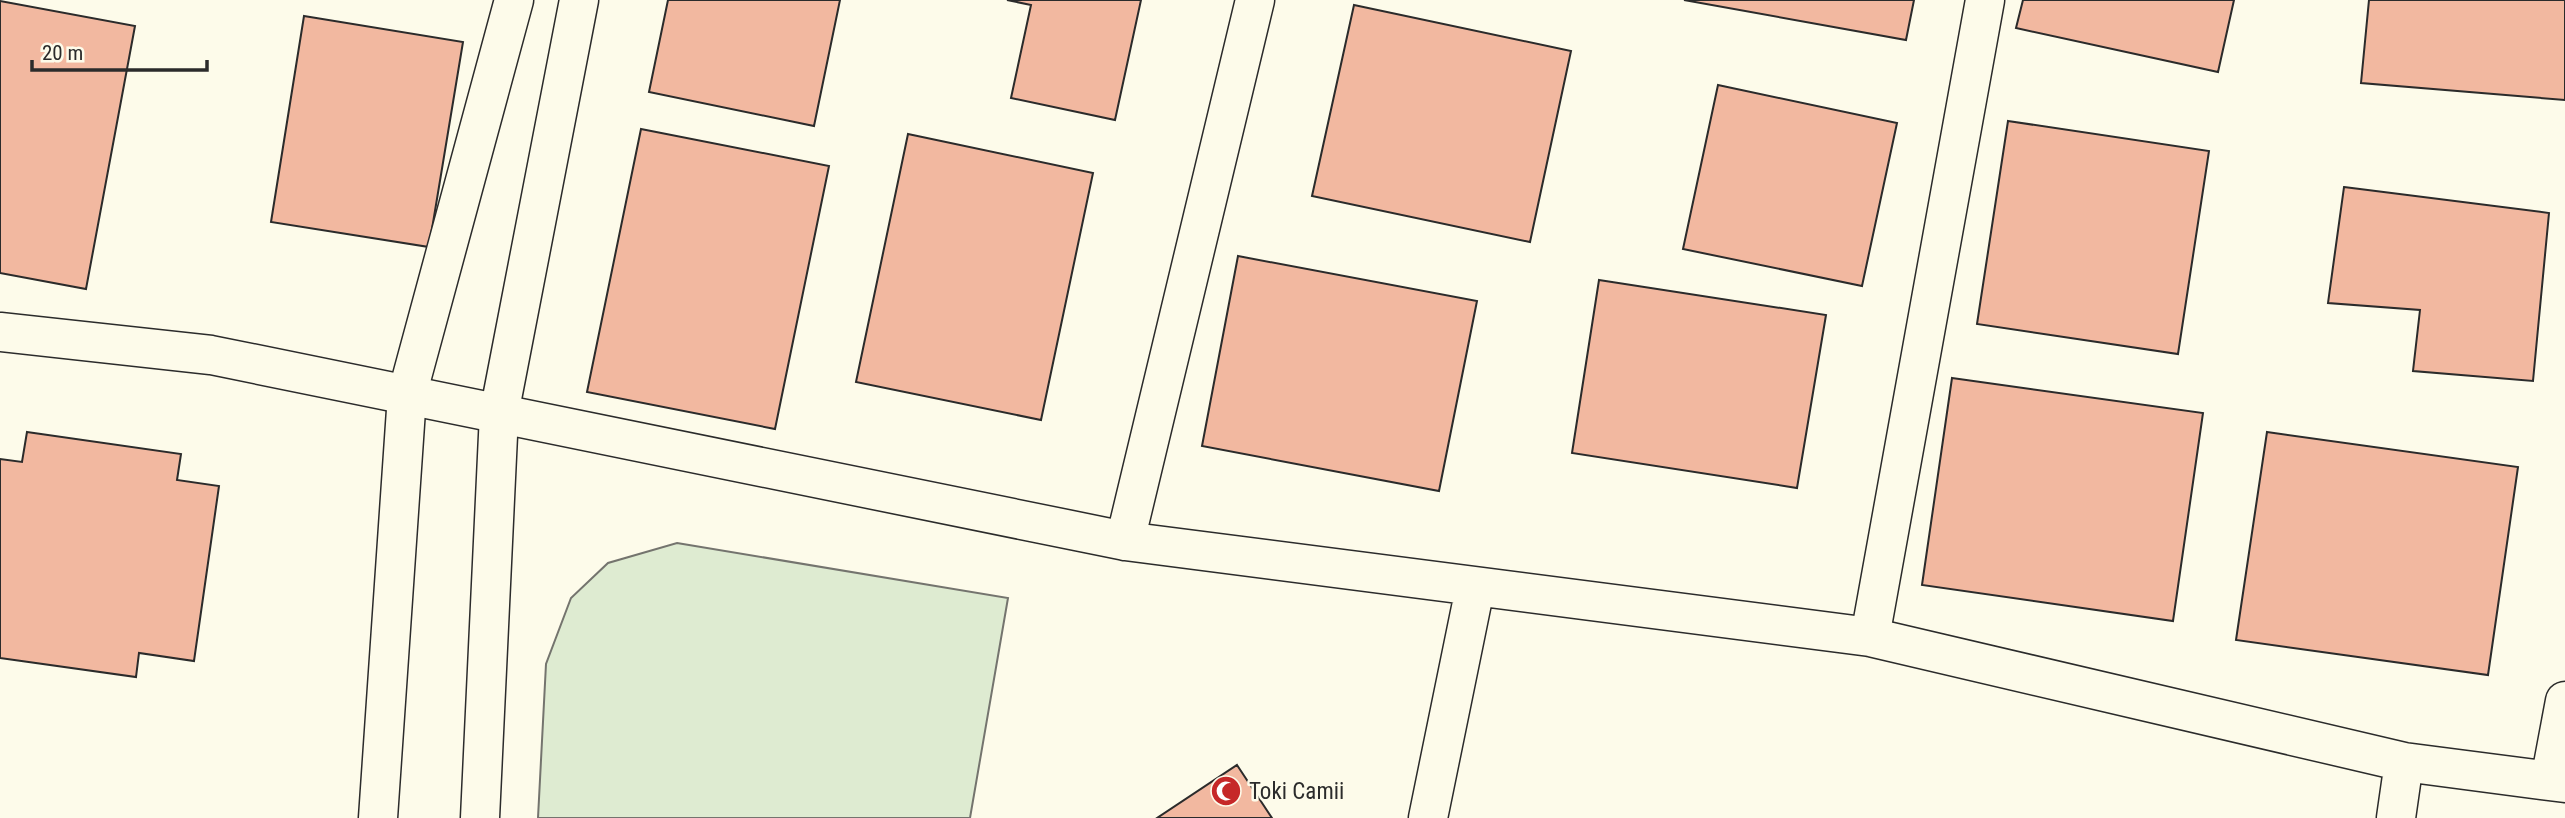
<svg xmlns="http://www.w3.org/2000/svg" width="2565" height="818" viewBox="0 0 2565 818" font-family="'Roboto Condensed',sans-serif">
<style>
.green{fill:#deebd1;stroke:#74746e;stroke-width:2}
.building{fill:#f2b8a0;stroke:#2b2b2b;stroke-width:2}
.lines{fill:none;stroke-linecap:round;stroke-linejoin:round}
.minor-casing{stroke:#2b2b2b;stroke-width:41}
.tertiary-casing{stroke:#2b2b2b;stroke-width:41}
.minor{stroke:#fdfbea;stroke-width:38}
.tertiary{stroke:#fdfbea;stroke-width:38}
.labels{text-anchor:middle;dominant-baseline:central;stroke-width:5;stroke-linejoin:round;paint-order:stroke}
.poi-label{font-size:23px;fill:#2b2b2b;stroke:#fdfbea;text-anchor:start}
</style>
<rect width="100%" height="100%" fill="#fdfbea"/>
<!-- green -->
<path class="green" d="M677,543L1008,598L970,818H538L546,664L571,598L608,563Z"/>
<!-- building -->
<path class="building" d="M668,0H840L814,126L649,92Z
M1007,0H1141L1115,120L1011,98L1031,5Z
M1684,0H1914L1906,40Z
M2023,0H2234L2218,72L2016,28Z
M2369,0H2565V100L2361,83Z
M0,1L135,26L86,289L0,273Z
M1354,5L1571,51L1530,242L1312,196Z
M304,16L463,42L429,247L271,222Z
M1718,85L1897,123L1862,286L1683,249Z
M2008,121L2209,151L2178,354L1977,324Z
M641,129L829,166L775,429L587,392Z
M908,134L1093,173L1041,420L856,382Z
M2344,187L2549,213L2533,381L2413,371L2420,310L2328,303Z
M1238,256L1477,301L1439,491L1202,446Z
M1599,280L1826,315L1797,488L1572,453Z
M1952,378L2203,413L2173,621L1922,585Z
M27,432L181,454L177,480L219,486L194,661L139,653L136,677L0,658V459L22,462Z
M2267,432L2518,467L2488,675L2236,640Z
M1237,765L1272,818H1157Z"/>
<g class="lines">
<!-- minor casing -->
<g class="minor-casing">
<path id="minor" d="M0,332L211,355L1125,541L1870,637L2404,762L2565,783
M1125,541L1255,0
M1870,637L1985,0
M2550,781L2565,701
M1428,818L1475,588
M2396,818L2404,762"/>
</g>
<!-- tertiary casing -->
<g class="tertiary-casing">
<path id="tertiary" d="M378,818L407,395L514,0
M480,818L499,414L579,0"/>
</g>
<!-- minor -->
<use href="#minor" class="minor"/>
<!-- tertiary -->
<use href="#tertiary" class="tertiary"/>
</g>
<!-- icons -->
<defs>
<g id="mosque-disc" transform="scale(1.575)"><circle r="9.5" fill="#c62828" stroke="#fdfbea"/><path d="M3.5-4.9A6 6 0 1 0 3.5 4.9A5 5 0 1 1 3.5-4.9Z" fill="#fff"/></g>
</defs>
<g fill-rule="evenodd">
<use href="#mosque-disc" x="1226" y="791"/>
</g>
<g class="labels">
<!-- poi labels -->
<g class="poi-label">
<text x="1249" y="791">Toki Camii</text>
</g>
</g>
<!-- scale -->
<path d="M32 60v10h175v-10" fill="none" stroke="#2b2b2b" stroke-width="3.5"/>
<text x="42" y="60" font-size="21" fill="#2b2b2b" stroke="#fdfbea" stroke-width="5" paint-order="stroke">20 m</text>
</svg>
